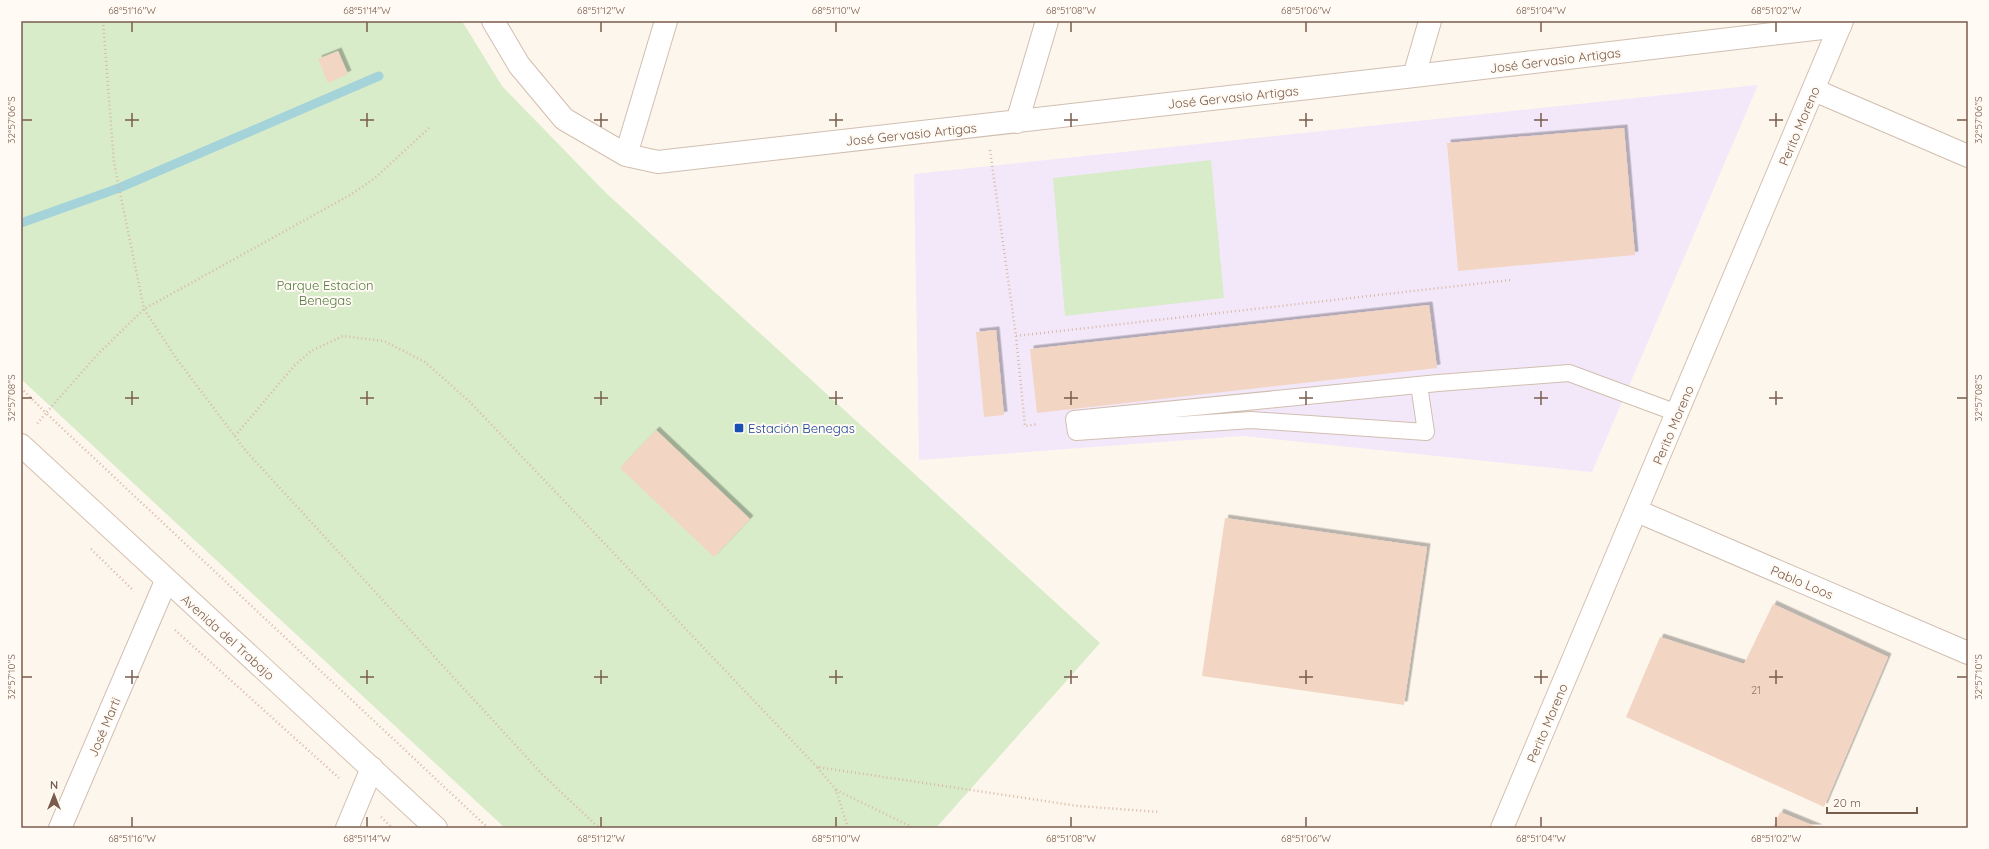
<svg xmlns="http://www.w3.org/2000/svg" width="1989" height="849" viewBox="0 0 1989 849" font-family="Quicksand,sans-serif">
<style>
.education{fill:#f3e8fa}
.green{fill:#d8ecc9}
.lines{fill:none;stroke-linecap:round;stroke-linejoin:round}
.stream{stroke:#a5d3da;stroke-width:9}
.building{fill:#f3d5c3;filter:url(#shadow)}
.lane-casing{stroke:#d1beb0;stroke-width:18}
.street-casing{stroke:#d1beb0;stroke-width:24}
.secondary-casing{stroke:#d6c0b0;stroke-width:24}
.path{stroke:#d9b8a5;stroke-width:2.5;stroke-dasharray:1 3;stroke-linecap:butt}
.lane{stroke:#fff;stroke-width:16}
.street{stroke:#fff;stroke-width:22}
.secondary{stroke:#fff;stroke-width:22}
.ticks{fill:none;stroke:#7a5c4d;stroke-width:1.5}
.transit-dot{fill:#1a4fb4;stroke:#fffaf3;stroke-width:1.5}
.labels{text-anchor:middle;dominant-baseline:central;stroke-width:4;stroke-linejoin:round;paint-order:stroke}
.number-label{font-size:11px;fill:#987a6a}
.street-label{font-size:13px;fill:#7a5c4d;stroke:#fffaf3}
.park-label{font-size:13px;fill:#537a41;stroke:#fffaf3}
.transit-label{font-size:13px;fill:#164399;stroke:#fffaf3;text-anchor:start}
.neatline{fill:none;stroke:#7a5c4d;stroke-width:1.5}
.ticks-label{font-size:10px;text-anchor:middle;fill:#7a5c4d}
</style>
<defs>
<filter id="shadow"><feDropShadow dx="3.5" dy="-3.5" stdDeviation="0" flood-color="#0004"/></filter>
</defs>
<rect width="100%" height="100%" fill="#fdf6ec"/>
<!-- education -->
<path class="education" d="M1758,85L1592,472L1243,436L919,460L914,174Z"/>
<!-- green -->
<path class="green" d="M21,21H462L502,86L606,193L1100,643L936,828H505L21,379Z
M1211,160L1224,298L1065,316L1053,178Z"/>
<g class="lines">
<!-- stream -->
<path class="stream" d="M21,223L119,188L379,76"/>
</g>
<!-- building -->
<path class="building" d="M338,51L348,74L328,83L318,59Z
M1624,128L1635,255L1458,271L1447,143Z
M1429,305L1437,368L1037,413L1030,349Z
M996,330L1004,415L984,417L976,332Z
M656,430L750,519L714,557L620,468Z
M1225,518L1427,547L1404,705L1202,676Z
M1773,604L1888,657L1824,807L1626,717L1660,637L1744,664Z
M1780,812L1819,828H1773Z"/>
<g class="lines">
<!-- lane casing -->
<g class="lane-casing">
<path id="lane" d="M1419,385L1426,432L1251,420L1076,432L1074,419L1438,383L1569,373L1677,413"/>
</g>
<!-- street casing -->
<g class="street-casing">
<path id="street" d="M493,21L519,65L564,119L626,155L658,162L1414,76L1840,26
M1414,76L1430,21
M1814,90L1968,156
M1017,122L1047,21
M626,155L666,21
M1637,511L1968,653
M60,828L166,581
M347,828L372,768"/>
</g>
<!-- secondary casing -->
<g class="secondary-casing">
<path id="secondary" d="M21,445L436,828
M1502,828L1842,21"/>
</g>
<!-- path -->
<path class="path" d="M103,21L114,163L144,309L176,358L246,451L542,774L599,828
M429,128L375,178L350,195L144,309L97,355L46,413L488,828
M990,150L1016,336L1510,280
M1016,336L1025,426L1038,424
M21,388L46,413L37,424
M235,436L294,366L311,351L343,336L384,341L425,362L469,401L817,767
M91,549L134,591
M175,630L339,778
M836,790L914,828
M381,817L392,828
M848,828L836,790L817,767L1078,806L1160,812"/>
<!-- lane -->
<use href="#lane" class="lane"/>
<!-- street -->
<use href="#street" class="street"/>
<!-- secondary -->
<use href="#secondary" class="secondary"/>
</g>
<!-- ticks -->
<path class="ticks" d="M132,22V32M367,22V32M601,22V32M836,22V32M1071,22V32M1306,22V32M1541,22V32M1776,22V32M132,113V127M367,113V127M601,113V127M836,113V127M1071,113V127M1306,113V127M1541,113V127M1776,113V127M22,120H32M125,120H139M360,120H374M594,120H608M829,120H843M1064,120H1078M1299,120H1313M1534,120H1548M1769,120H1783M1957,120H1967M132,391V405M367,391V405M601,391V405M836,391V405M1071,391V405M1306,391V405M1541,391V405M1776,391V405M22,398H32M125,398H139M360,398H374M594,398H608M829,398H843M1064,398H1078M1299,398H1313M1534,398H1548M1769,398H1783M1957,398H1967M132,670V684M367,670V684M601,670V684M836,670V684M1071,670V684M1306,670V684M1541,670V684M1776,670V684M22,677H32M125,677H139M360,677H374M594,677H608M829,677H843M1064,677H1078M1299,677H1313M1534,677H1548M1769,677H1783M1957,677H1967M132,817V827M367,817V827M601,817V827M836,817V827M1071,817V827M1306,817V827M1541,817V827M1776,817V827"/>
<!-- markers -->
<rect class="transit-dot" x="734" y="423" width="10" height="10" rx="2"/>
<g class="labels">
<!-- number labels -->
<g class="number-label">
<text x="1756" y="690">21</text>
</g>
<!-- street labels -->
<g class="street-label">
<text transform="translate(1555 60) rotate(-7)">José Gervasio Artigas</text>
<text transform="translate(1233 97) rotate(-6)">José Gervasio Artigas</text>
<text transform="translate(1799 126) rotate(-67)">Perito Moreno</text>
<text transform="translate(911 134) rotate(-6)">José Gervasio Artigas</text>
<text transform="translate(1673 425) rotate(-67)">Perito Moreno</text>
<text transform="translate(1802 582) rotate(23)">Pablo Loos</text>
<text transform="translate(228 637) rotate(42)">Avenida del Trabajo</text>
<text transform="translate(1547 723) rotate(-67)">Perito Moreno</text>
<text transform="translate(104 727) rotate(-67)">José Marti</text>
</g>
<!-- park labels -->
<g class="park-label">
<text x="325" y="285">Parque Estacion<tspan x="325" dy="15">Benegas</tspan></text>
</g>
<!-- transit labels -->
<g class="transit-label">
<text x="748" y="428">Estación Benegas</text>
</g>
</g>
<!-- border -->
<rect width="1989" height="849" fill="none" stroke="#fffaf3" stroke-width="44"/>
<!-- north arrow -->
<g transform="translate(54 795)" stroke="#fffaf3" stroke-width="3" paint-order="stroke">
<path d="M0-3L7 15L0 10L-7 15Z" fill="#7a5c4d"/>
<text y="-6" font-size="11" font-weight="bold" text-anchor="middle" fill="#7a5c4d">N</text>
</g>
<!-- scale -->
<path d="M1827 807v6h90v-6" fill="none" stroke="#7a5c4d" stroke-width="2"/>
<text x="1833" y="807" font-size="12" fill="#7a5c4d" stroke="#fffaf3" stroke-width="3" paint-order="stroke">20 m</text>
<rect x="22" y="22" width="1945" height="805" class="neatline"/>
<g class="ticks-label">
<text x="132" y="14">68°51'16"W</text>
<text x="367" y="14">68°51'14"W</text>
<text x="601" y="14">68°51'12"W</text>
<text x="836" y="14">68°51'10"W</text>
<text x="1071" y="14">68°51'08"W</text>
<text x="1306" y="14">68°51'06"W</text>
<text x="1541" y="14">68°51'04"W</text>
<text x="1776" y="14">68°51'02"W</text>
<text transform="translate(11 120) rotate(-90)" y="4">32°57'06"S</text>
<text transform="translate(1978 120) rotate(-90)" y="4">32°57'06"S</text>
<text transform="translate(11 398) rotate(-90)" y="4">32°57'08"S</text>
<text transform="translate(1978 398) rotate(-90)" y="4">32°57'08"S</text>
<text transform="translate(11 677) rotate(-90)" y="4">32°57'10"S</text>
<text transform="translate(1978 677) rotate(-90)" y="4">32°57'10"S</text>
<text x="132" y="842">68°51'16"W</text>
<text x="367" y="842">68°51'14"W</text>
<text x="601" y="842">68°51'12"W</text>
<text x="836" y="842">68°51'10"W</text>
<text x="1071" y="842">68°51'08"W</text>
<text x="1306" y="842">68°51'06"W</text>
<text x="1541" y="842">68°51'04"W</text>
<text x="1776" y="842">68°51'02"W</text>
</g>
</svg>
